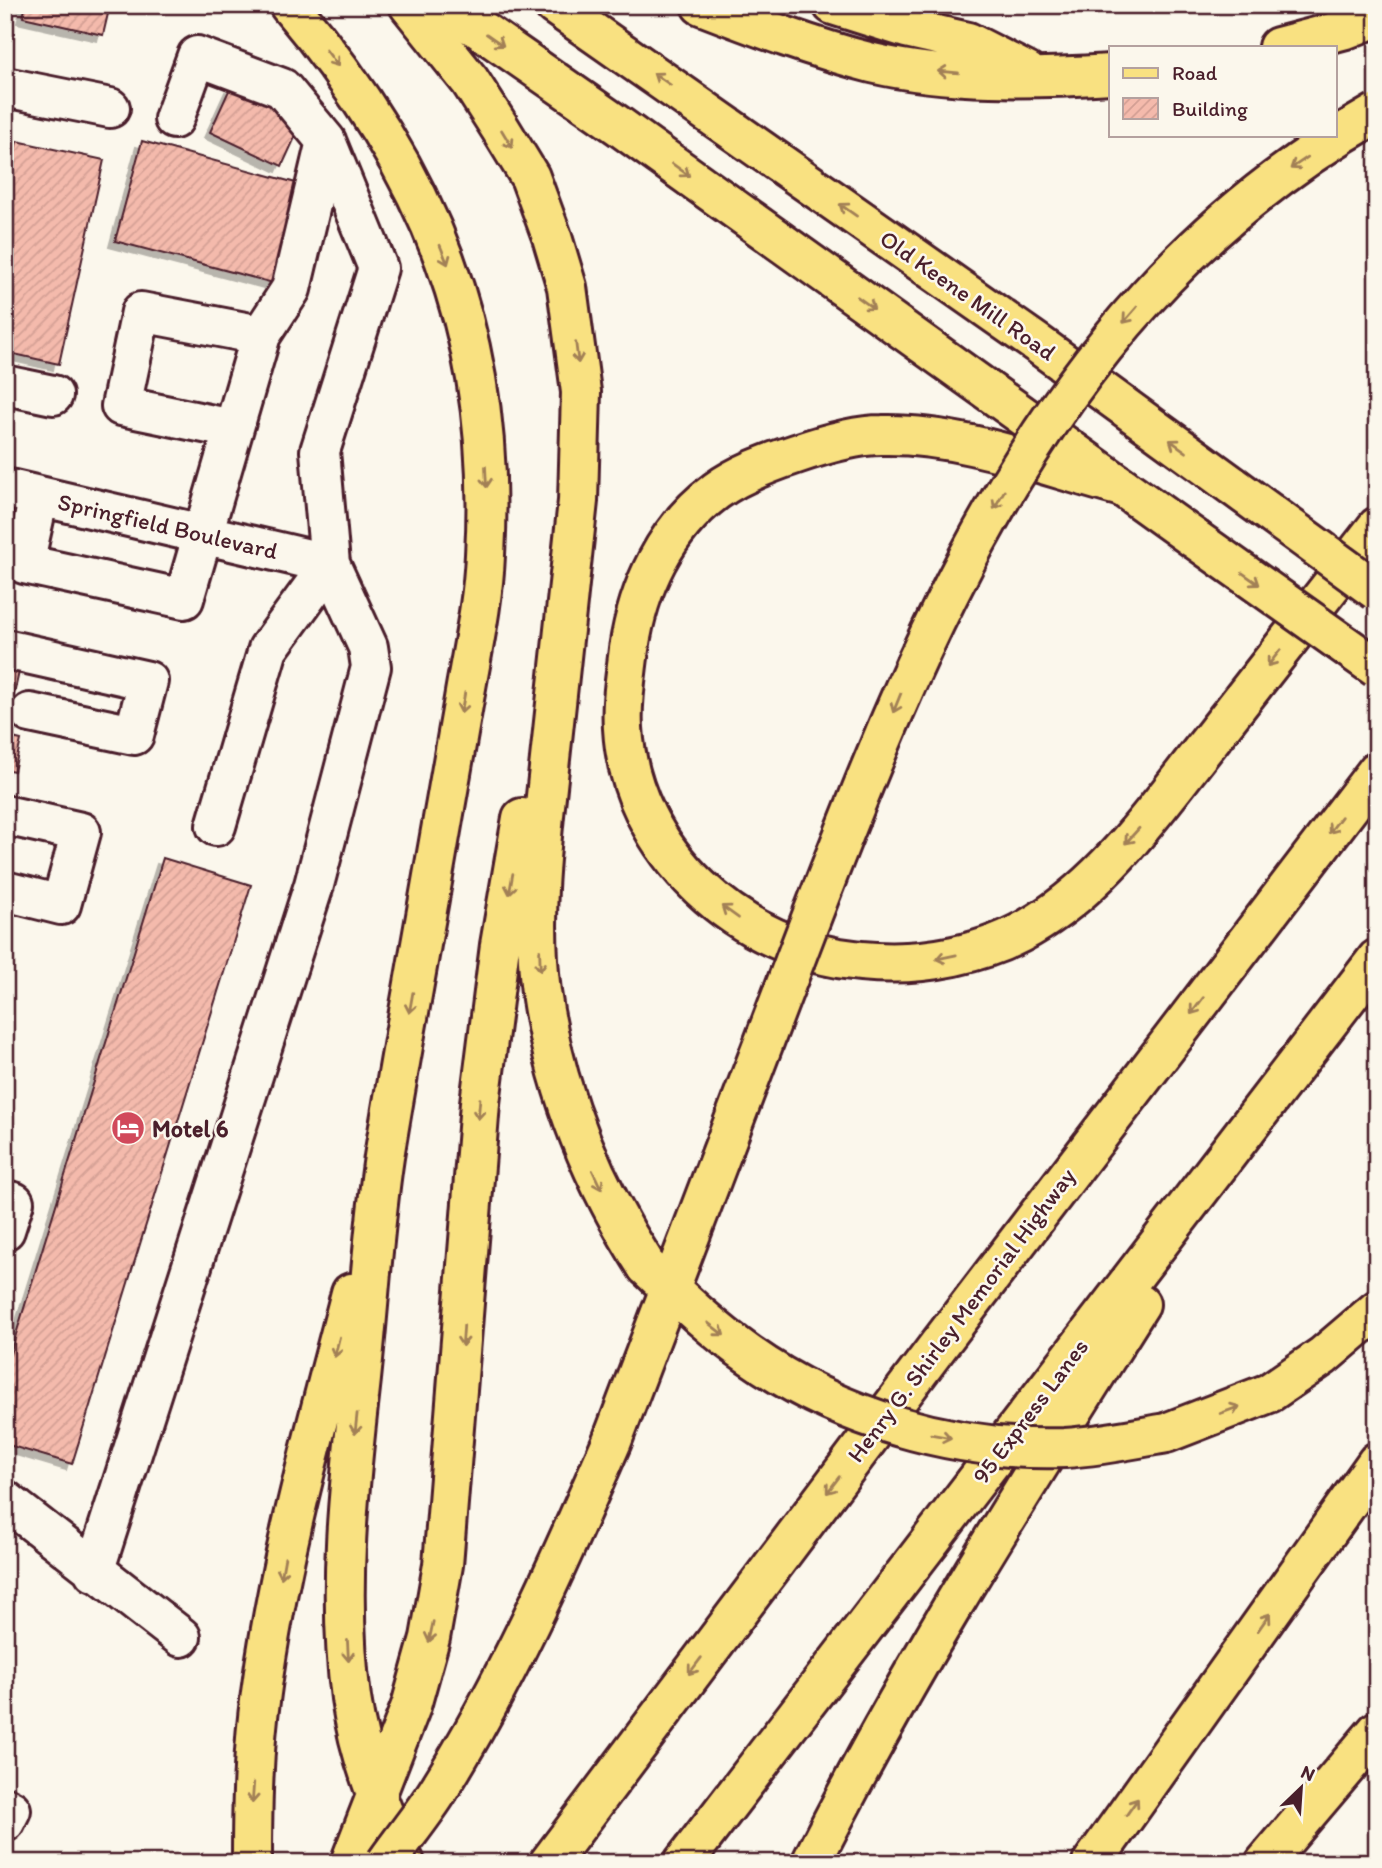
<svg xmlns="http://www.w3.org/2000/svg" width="1382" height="1868" viewBox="0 0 1382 1868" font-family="Itim,sans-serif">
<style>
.building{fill:url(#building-hatch);stroke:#4a1f2b;stroke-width:2;filter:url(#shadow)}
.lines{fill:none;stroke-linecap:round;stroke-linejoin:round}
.minor-casing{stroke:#4a1f2b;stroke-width:44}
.major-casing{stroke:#4a1f2b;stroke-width:44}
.highway-casing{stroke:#4a1f2b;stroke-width:44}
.minor{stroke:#fbf7ec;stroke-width:38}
.major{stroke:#f9e181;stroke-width:38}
.highway{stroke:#f9e181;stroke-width:38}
.major-bridge-casing{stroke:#4a1f2b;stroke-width:44;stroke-linecap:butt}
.highway-bridge-casing{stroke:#4a1f2b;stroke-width:44;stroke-linecap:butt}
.major-bridge{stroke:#f9e181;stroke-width:38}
.highway-bridge{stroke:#f9e181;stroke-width:38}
.oneway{stroke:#a28056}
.labels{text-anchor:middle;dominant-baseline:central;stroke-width:5;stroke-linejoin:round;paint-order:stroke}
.street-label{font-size:24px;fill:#4a1f2b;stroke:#fbf7ec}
.poi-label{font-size:24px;font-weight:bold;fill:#4a1f2b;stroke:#fbf7ec;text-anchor:start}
</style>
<defs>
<pattern id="building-hatch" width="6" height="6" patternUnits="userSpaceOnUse" patternTransform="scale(1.75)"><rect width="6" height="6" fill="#f4baac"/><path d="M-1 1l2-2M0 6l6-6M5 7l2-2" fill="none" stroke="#d39f94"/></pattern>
<filter id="shadow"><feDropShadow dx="-6" dy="6" stdDeviation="0" flood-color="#0004"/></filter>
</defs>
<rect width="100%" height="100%" fill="#fbf7ec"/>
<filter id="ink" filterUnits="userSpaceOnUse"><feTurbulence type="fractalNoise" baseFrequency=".0143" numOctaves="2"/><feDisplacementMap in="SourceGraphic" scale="14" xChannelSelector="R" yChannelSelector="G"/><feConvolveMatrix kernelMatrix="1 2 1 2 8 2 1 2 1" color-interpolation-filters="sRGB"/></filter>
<g filter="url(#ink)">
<!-- building -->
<path class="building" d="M26,5H110L103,35L23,17Z
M231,86L303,120L282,166L210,132Z
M17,141L104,160L59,364L5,352V193Z
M142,141L307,186L281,285L115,241Z
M5,669L19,672L5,734Z
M5,736L21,740L14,771L5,769Z
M163,858L251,885L72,1464L5,1444V1370Z"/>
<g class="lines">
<!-- minor casing -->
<g class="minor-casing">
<path id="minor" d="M5,87L110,108
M5,385L53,395
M233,429L121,406L141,312L261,335
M5,488L330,564
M39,496L24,564L184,599L261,335L291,289L326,141L282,88L197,56L174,119
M5,649L148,681L134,735L30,713
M5,815L81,832L61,905L5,891
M216,826L268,649L330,564
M5,1200L14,1202L5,1230
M5,1500L181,1637
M94,1572L314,885L371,667L368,647L330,564L320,451L378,268L326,141
M5,1807L11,1810L5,1822"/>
</g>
<!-- major casing -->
<g class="major-casing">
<path id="major" d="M436,5L478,28L619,126L1195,539
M554,5L1038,344L1233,486"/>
</g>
<!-- highway casing -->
<g class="highway-casing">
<path id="highway" d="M289,5C429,170 498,336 485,555C483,603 472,651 464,699C453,765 441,832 429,899C414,985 398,1071 384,1157C373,1230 369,1305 361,1379C349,1484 337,1592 351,1698C359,1756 381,1810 405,1863
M409,5L470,81L500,128L530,177L552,237L567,287L581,392L578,501C569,587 560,673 550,759C542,835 531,915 541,992C555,1091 593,1183 647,1267
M701,5C758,27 813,48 872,63C947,81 1035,79 1111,74
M833,5L906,28L968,42L1027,72
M1278,47L1346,29L1377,17
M1122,487C1046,467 961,433 882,435C854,435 822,445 796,454C769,463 739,474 716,491C665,529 638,588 629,649C626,675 621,702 623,728C630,852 741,951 861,961C921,967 988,955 1039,922C1108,879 1158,806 1208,743C1264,671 1320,599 1377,527
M1166,1433L1269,1393L1323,1356L1377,1310
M252,1863C252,1806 253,1749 261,1693C279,1557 317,1425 351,1293
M350,1863L411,1706L430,1638L443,1565L480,1103L500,945L522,818
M549,1863L938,1346L1377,771
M683,1863L1377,959
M811,1863C908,1669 1025,1487 1140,1304
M1092,1863L1377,1462
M1265,1863L1377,1731"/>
</g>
<!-- minor -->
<use href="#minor" class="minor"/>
<!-- major -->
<use href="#major" class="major"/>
<!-- highway -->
<use href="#highway" class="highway"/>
<!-- major-bridge casing -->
<g class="major-bridge-casing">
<path id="major-bridge" d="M1233,486L1377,591
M1195,539L1377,668"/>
</g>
<!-- highway-bridge casing -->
<g class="highway-bridge-casing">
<path id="highway-bridge" d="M647,1267C679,1297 711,1328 748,1354C838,1418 955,1452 1065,1448C1098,1446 1133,1439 1166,1433
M386,1863C402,1840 421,1817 436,1794C506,1683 560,1561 612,1441C672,1281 733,1122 794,963C921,629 1049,299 1377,113"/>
</g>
<!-- major-bridge -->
<use href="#major-bridge" class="major-bridge"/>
<!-- highway-bridge -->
<use href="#highway-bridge" class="highway-bridge"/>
</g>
<!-- one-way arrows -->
<defs><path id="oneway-shaft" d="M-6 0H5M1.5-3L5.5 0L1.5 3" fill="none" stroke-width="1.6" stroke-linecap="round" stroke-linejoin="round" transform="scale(1.75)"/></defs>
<g class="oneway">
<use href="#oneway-shaft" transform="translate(495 40) rotate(35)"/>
<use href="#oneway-shaft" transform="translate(332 58) rotate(53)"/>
<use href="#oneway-shaft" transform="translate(948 72) rotate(-175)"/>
<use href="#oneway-shaft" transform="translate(662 79) rotate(-145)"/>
<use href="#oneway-shaft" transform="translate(507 139) rotate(59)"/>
<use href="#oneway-shaft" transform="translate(1299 163) rotate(146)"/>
<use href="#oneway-shaft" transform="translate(681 170) rotate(36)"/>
<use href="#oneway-shaft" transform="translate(848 210) rotate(-145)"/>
<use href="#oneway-shaft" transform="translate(444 255) rotate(68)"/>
<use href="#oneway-shaft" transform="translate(866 303) rotate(36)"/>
<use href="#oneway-shaft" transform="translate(1130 315) rotate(131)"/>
<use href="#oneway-shaft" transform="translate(577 353) rotate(83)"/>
<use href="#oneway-shaft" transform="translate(1178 446) rotate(-144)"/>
<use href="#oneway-shaft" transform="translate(486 477) rotate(87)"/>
<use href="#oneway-shaft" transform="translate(999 500) rotate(120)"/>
<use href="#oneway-shaft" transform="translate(1251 579) rotate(35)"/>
<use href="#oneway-shaft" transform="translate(1274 658) rotate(128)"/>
<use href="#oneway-shaft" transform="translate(463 703) rotate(100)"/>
<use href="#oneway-shaft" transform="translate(897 703) rotate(112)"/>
<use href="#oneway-shaft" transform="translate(1335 825) rotate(127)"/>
<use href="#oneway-shaft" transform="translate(1132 836) rotate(132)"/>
<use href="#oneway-shaft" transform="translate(511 884) rotate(100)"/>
<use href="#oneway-shaft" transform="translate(730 912) rotate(-144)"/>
<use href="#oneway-shaft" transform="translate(946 957) rotate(168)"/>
<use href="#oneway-shaft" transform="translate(540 961) rotate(88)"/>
<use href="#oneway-shaft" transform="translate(411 1003) rotate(100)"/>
<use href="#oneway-shaft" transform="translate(1197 1006) rotate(127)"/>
<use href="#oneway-shaft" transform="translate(479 1109) rotate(95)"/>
<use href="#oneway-shaft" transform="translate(597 1180) rotate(65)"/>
<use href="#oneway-shaft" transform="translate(716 1329) rotate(38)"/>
<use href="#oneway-shaft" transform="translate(463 1336) rotate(94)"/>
<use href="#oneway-shaft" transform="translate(337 1347) rotate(104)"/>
<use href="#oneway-shaft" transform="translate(1230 1410) rotate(-20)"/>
<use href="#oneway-shaft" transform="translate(356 1424) rotate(96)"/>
<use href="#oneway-shaft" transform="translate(941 1436) rotate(10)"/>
<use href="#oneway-shaft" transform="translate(833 1485) rotate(127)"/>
<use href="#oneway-shaft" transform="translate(283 1568) rotate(100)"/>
<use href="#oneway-shaft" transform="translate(1264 1622) rotate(-55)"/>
<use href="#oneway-shaft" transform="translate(431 1632) rotate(102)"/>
<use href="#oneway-shaft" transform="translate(348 1651) rotate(87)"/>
<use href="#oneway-shaft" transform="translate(695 1666) rotate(127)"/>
<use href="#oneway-shaft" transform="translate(253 1793) rotate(94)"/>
<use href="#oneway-shaft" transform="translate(1132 1807) rotate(-55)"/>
</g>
</g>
<!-- icons -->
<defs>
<g id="hotel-disc" transform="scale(1.75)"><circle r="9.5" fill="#d1495b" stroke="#fbf7ec"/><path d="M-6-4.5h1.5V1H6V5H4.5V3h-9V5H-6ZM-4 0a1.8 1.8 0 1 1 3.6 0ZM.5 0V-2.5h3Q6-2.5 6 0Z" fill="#fff"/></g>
</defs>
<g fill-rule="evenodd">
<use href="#hotel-disc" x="128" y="1128"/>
</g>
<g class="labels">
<!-- street labels -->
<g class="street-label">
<text transform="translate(968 295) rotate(35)">Old Keene Mill Road</text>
<text transform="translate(168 526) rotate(13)">Springfield Boulevard</text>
<text transform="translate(961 1315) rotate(-53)">Henry G. Shirley Memorial Highway</text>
<text transform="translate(1030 1411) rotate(-53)">95 Express Lanes</text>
</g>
<!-- poi labels -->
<g class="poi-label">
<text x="152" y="1128">Motel 6</text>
</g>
</g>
<!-- margin -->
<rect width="1382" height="1868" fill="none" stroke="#fbf7ec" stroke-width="28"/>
<rect x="14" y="14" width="1354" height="1840" fill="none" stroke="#4a1f2b" stroke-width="2.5" filter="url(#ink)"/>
<!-- legend -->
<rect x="1109" y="46" width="228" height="91" fill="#fbf7ec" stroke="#b4a19f" stroke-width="2"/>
<rect x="1123" y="68" width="35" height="10" fill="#f9e181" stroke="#b4a19f" stroke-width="2"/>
<text x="1172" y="80" font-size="21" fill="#4a1f2b">Road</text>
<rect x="1123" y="98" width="35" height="21" fill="url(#building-hatch)" stroke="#b4a19f" stroke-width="2"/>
<text x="1172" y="116" font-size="21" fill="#4a1f2b">Building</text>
<!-- north arrow -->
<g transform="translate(1301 1788) rotate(25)" stroke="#fbf7ec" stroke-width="5" paint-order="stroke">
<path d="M0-5L12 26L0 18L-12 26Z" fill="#4a1f2b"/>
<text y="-10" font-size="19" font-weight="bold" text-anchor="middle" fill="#4a1f2b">N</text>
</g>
</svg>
